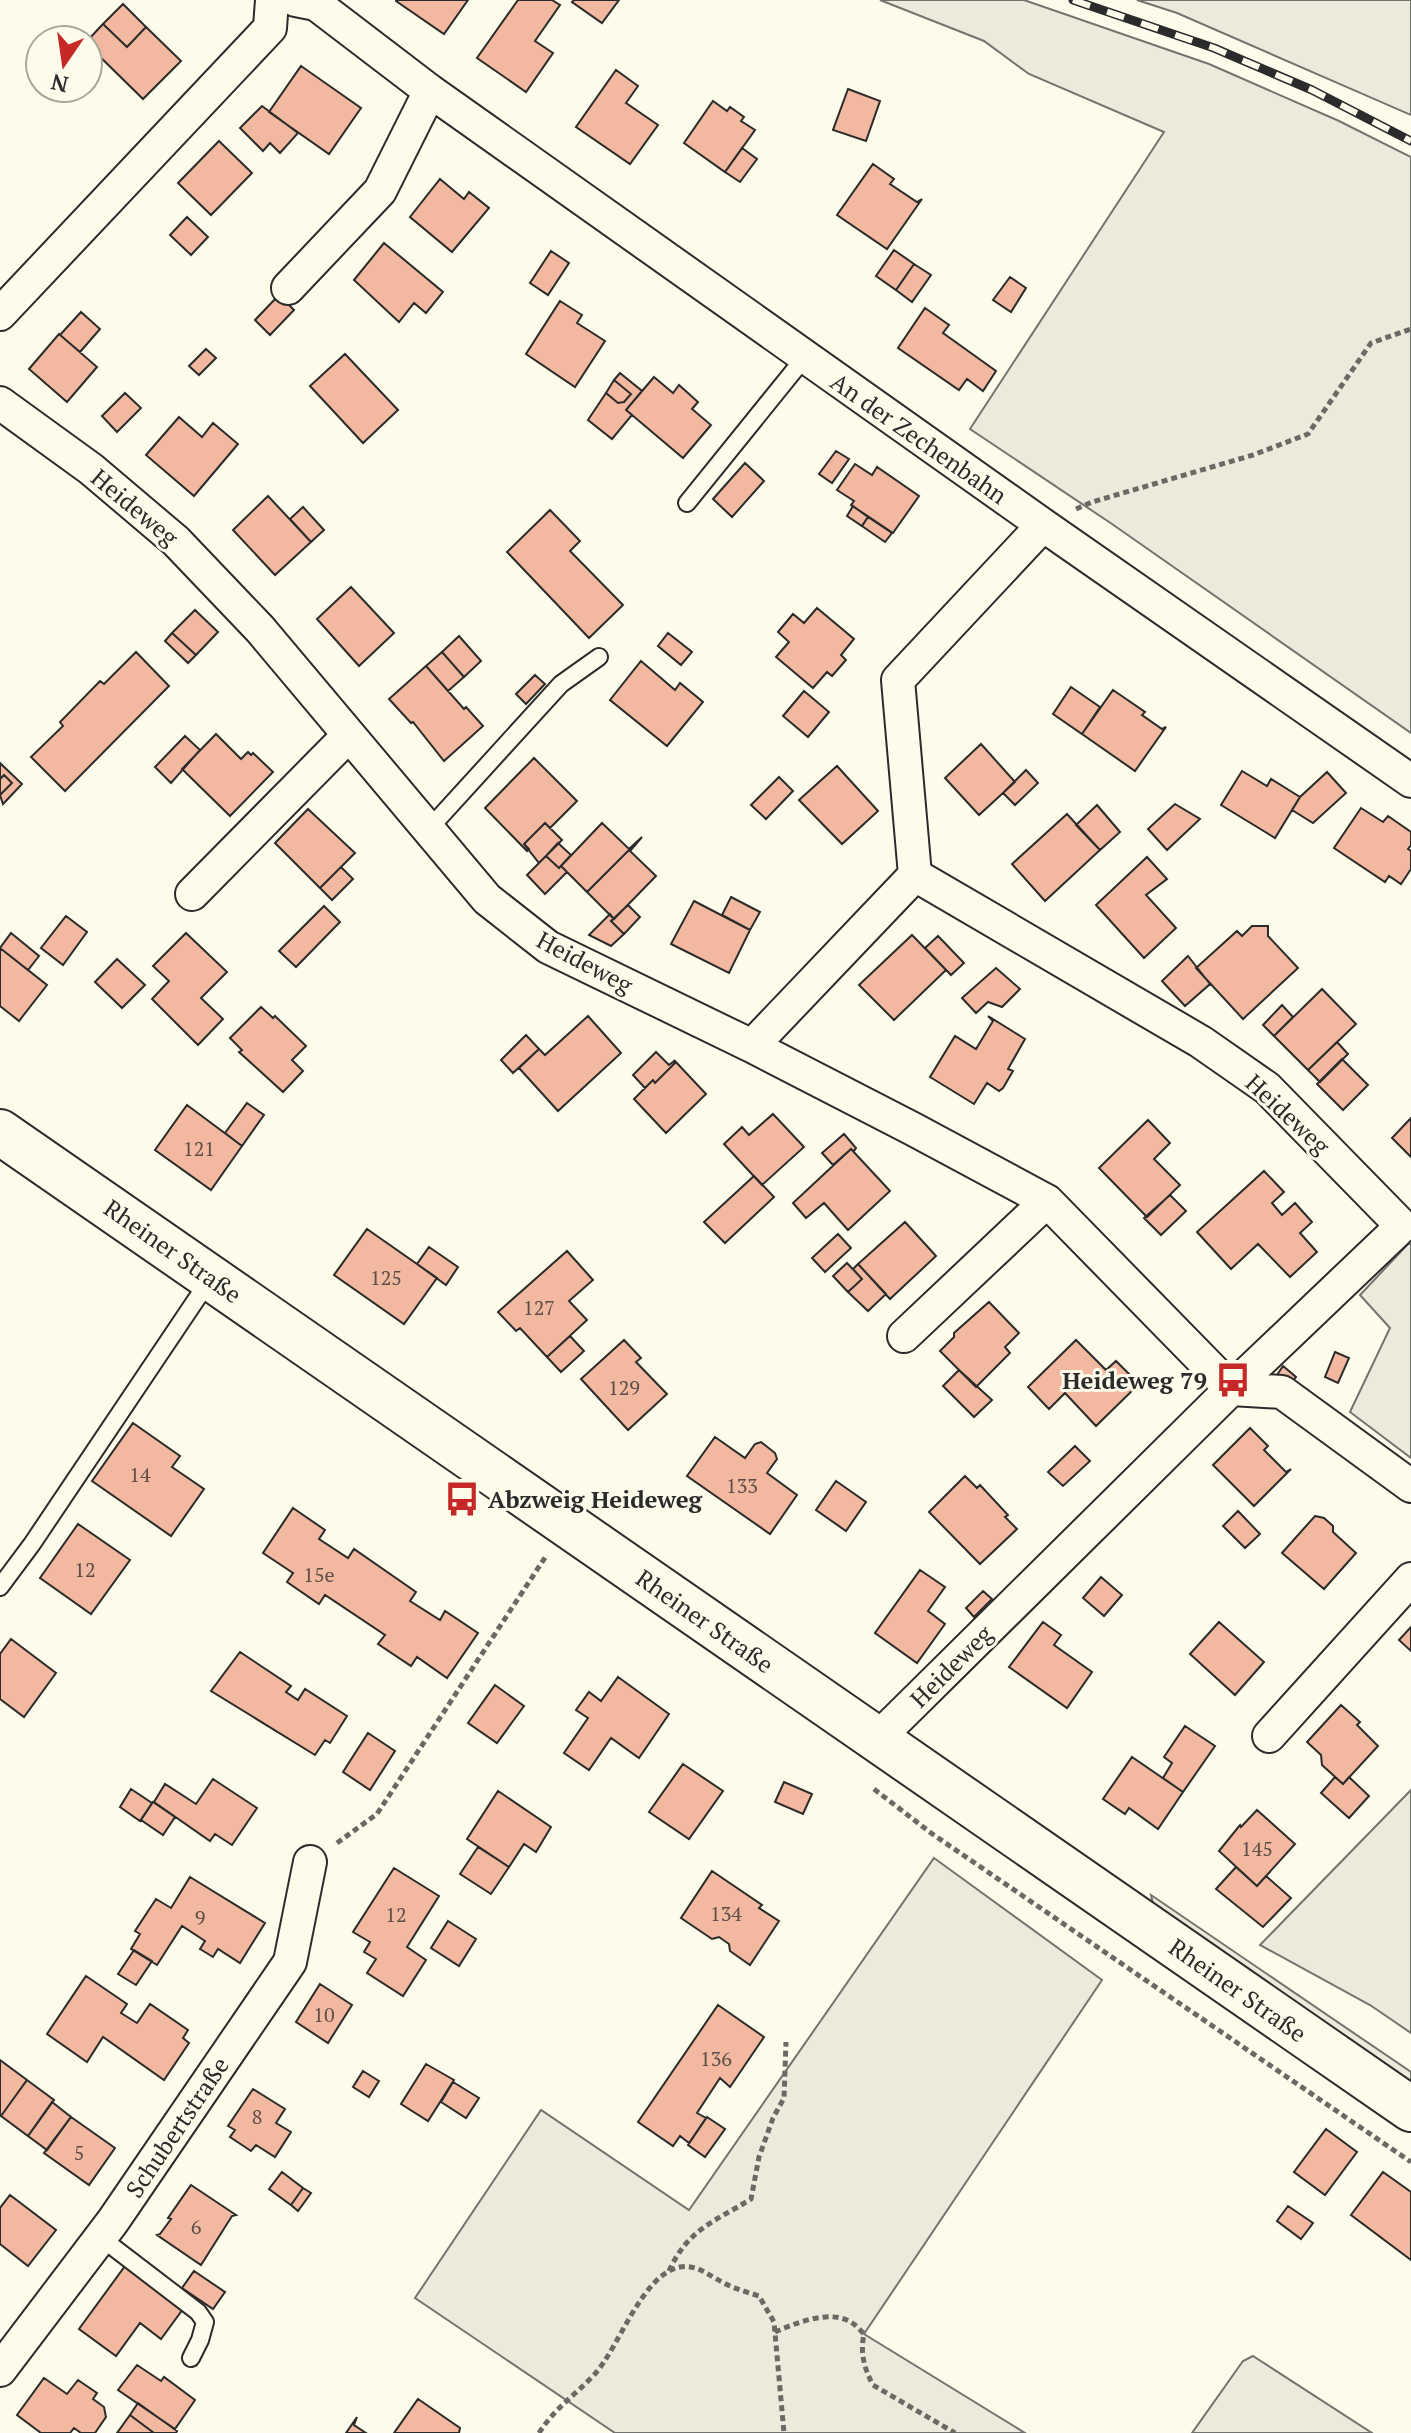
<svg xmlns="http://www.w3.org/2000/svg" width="1411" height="2433" viewBox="0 0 1411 2433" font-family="'PT Serif',serif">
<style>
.green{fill:#ecebdb;stroke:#74746e;stroke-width:2}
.building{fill:#f2b8a0;stroke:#2b2b2b;stroke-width:2}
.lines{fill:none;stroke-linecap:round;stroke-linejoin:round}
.service-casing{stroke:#2b2b2b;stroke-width:20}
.minor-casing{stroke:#2b2b2b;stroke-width:36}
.secondary-casing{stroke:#2b2b2b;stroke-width:48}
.path{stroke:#6a6964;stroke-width:5;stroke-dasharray:6 4;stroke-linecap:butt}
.service{stroke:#fdfbea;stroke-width:16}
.minor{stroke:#fdfbea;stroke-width:32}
.secondary{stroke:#fdfbea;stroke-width:44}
.rail-casing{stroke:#2b2b2b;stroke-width:9}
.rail{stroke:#fdfbea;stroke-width:6;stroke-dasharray:18;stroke-linecap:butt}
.labels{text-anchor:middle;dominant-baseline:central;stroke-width:6;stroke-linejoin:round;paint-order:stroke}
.number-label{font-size:20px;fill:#5d4e48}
.street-label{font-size:24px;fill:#2b2b2b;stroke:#fdfbea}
.poi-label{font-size:24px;font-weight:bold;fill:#2b2b2b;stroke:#fdfbea;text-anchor:end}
</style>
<rect width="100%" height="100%" fill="#fdfbea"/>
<!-- green -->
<path class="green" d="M880,0H1024L1209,64L1339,121L1411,157V733L1112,524L970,429L1164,132L1029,74L984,41Z
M1137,0H1411V115L1177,13Z
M1409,1243L1411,1245V1458L1350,1412L1390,1328L1360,1295Z
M1411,1790V2033L1370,2005L1260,1945Z
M934,1858L1102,1980L864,2334L1025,2433H615L415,2298L541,2110L689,2210Z
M1151,1895L1411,2072V2085L1153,1904Z
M1253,2356L1372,2433H1192L1243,2361Z"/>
<!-- building -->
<path class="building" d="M468,0L444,34L396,1V0Z
M518,0H552L560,5L535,41L553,53L526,92L477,58Z
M574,0H619L602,23L572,2Z
M123,4L146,27L127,47L103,24Z
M103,24L127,47L146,27L181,61L143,99L88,45V40Z
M301,66L361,108L329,154L269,112Z
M616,70L638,86L626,103L658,125L630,164L576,127Z
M848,89L880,101L866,141L833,130Z
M713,101L727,111L730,107L744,117L741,121L755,130L725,172L684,143Z
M262,106L298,133L280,153L270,143L263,151L240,128Z
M219,141L252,173L211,215L178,183Z
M742,148L757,159L740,182L725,172Z
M873,164L894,179L890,184L917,202L922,199L887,249L837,215Z
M440,179L464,199L469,192L489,208L452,252L410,217Z
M187,217L208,237L191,255L170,235Z
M384,243L443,292L426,313L414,303L399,322L354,280Z
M894,250L914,264L896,290L876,276Z
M551,251L569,263L548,295L530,283Z
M914,264L931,275L912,302L896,290Z
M1010,277L1026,288L1011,312L993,300Z
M279,295L294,310L270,335L255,320Z
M560,301L582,315L577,323L605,341L575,387L526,354Z
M925,308L949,325L943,333L996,371L983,391L967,379L959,390L898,348Z
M81,312L100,329L80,352L60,335Z
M59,334L97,367L67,402L29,369Z
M206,349L216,358L199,375L189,366Z
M345,354L398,410L363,443L310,386Z
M620,373L642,391L626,410L632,415L612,439L588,420L606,393L618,403L624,402L631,394L614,380Z
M654,377L673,393L679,385L698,402L692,409L711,425L683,458L626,410Z
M614,380L631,394L624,402L618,403L606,393Z
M125,393L141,408L117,432L102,416Z
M179,417L202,437L213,423L238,444L194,496L146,455Z
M836,451L849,459L832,483L819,474Z
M745,463L764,481L732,517L713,499Z
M855,464L872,475L877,467L919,496L893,533L851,505L854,501L837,490Z
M268,496L311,542L275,575L233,530Z
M853,506L868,517L862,526L847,516Z
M303,507L324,530L311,542L290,519Z
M550,510L580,541L570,551L623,605L589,638L507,552Z
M868,517L892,533L885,542L862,526Z
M351,587L394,633L359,666L317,619Z
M817,608L854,639L841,655L846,660L832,676L827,672L813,688L776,657L789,642L778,632L793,614L804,623Z
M195,610L218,632L196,655L172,633Z
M172,633L196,655L188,663L165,641Z
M668,633L692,652L681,665L658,646Z
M459,636L481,661L464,677L442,652Z
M136,652L169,686L65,791L31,757L63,726L60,722L100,681L104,684Z
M442,652L464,677L448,691L426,666Z
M641,661L675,690L680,683L703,702L667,746L610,700Z
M426,666L464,709L466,707L483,726L444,761L413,722L411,723L389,699Z
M535,675L545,684L526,704L516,694Z
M1071,687L1100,707L1082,734L1053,714Z
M1113,690L1145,712L1142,715L1162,729L1166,727L1135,771L1082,734Z
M804,691L829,712L808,737L783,716Z
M216,734L241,759L248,752L251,755L253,753L273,772L230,816L182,769Z
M185,736L200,750L171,783L155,767Z
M981,744L1015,782L979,815L945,778Z
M534,758L577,801L550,828L545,823L524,844L529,849L527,851L485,808Z
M0,763L22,784L3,804L0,795L12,783L4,775L0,779Z
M837,766L878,811L842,844L799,800Z
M1026,770L1038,783L1015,805L1003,793Z
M1242,771L1267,786L1271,779L1300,797L1275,838L1221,805Z
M1327,772L1346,793L1313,823L1292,810L1300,797Z
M4,775L12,783L0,795V779Z
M779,777L793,791L766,819L751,805Z
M1175,804L1200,819L1167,850L1148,829Z
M1097,805L1120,832L1100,850L1076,825Z
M1361,808L1383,822L1388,816L1411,832V845L1408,849L1411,851V869L1401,884L1389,876L1385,882L1334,848Z
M308,809L355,853L320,888L275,843Z
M1067,814L1100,850L1045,901L1012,864Z
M545,823L562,840L539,863L524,844Z
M602,823L629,849L642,837L587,892L561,866Z
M642,837L630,851L656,876L614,919L587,892Z
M558,843L571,855L559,868L546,856Z
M546,856L559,868L561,866L567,872L545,894L527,875Z
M1147,857L1167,879L1146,895L1176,928L1144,958L1096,905Z
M341,867L353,879L332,900L320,888Z
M731,897L760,912L750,930L722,915Z
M694,901L750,930L729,973L671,944Z
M628,905L640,917L624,934L611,921Z
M324,906L340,922L296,967L279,951Z
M610,914L614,919L611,921L624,934L611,946L589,935Z
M66,916L87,932L63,965L41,948Z
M1252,926H1268V936L1298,968L1243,1019L1196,968L1237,931L1242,936Z
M11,933L39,956L28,970L0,948Z
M186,933L227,972L201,998L223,1019L198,1045L152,999L169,981L153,966Z
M912,935L946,970L894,1020L859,985Z
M938,936L964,963L951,975L925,948Z
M0,948L47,985L19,1021L0,1006Z
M1188,956L1210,984L1185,1006L1162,981Z
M117,959L145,985L122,1008L95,982Z
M996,968L1020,989L1002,1007L988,1002L976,1013L962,998Z
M1322,989L1356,1024L1308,1070L1274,1036Z
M1282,1005L1293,1017L1274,1036L1263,1025Z
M261,1007L273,1018L275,1016L306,1046L292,1060L303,1071L283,1092L239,1052L242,1050L230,1038Z
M588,1016L621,1053L558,1111L519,1068L539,1049L545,1055Z
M988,1016L1025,1039L1008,1069L1013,1071L1003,1088L999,1091L987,1083L974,1104L930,1077L955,1036L976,1049L993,1021Z
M526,1035L539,1049L513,1073L501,1060Z
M1337,1042L1348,1054L1320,1082L1308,1070Z
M656,1052L669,1065L673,1062L675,1063L655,1083L653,1080L645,1088L633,1075Z
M1342,1059L1368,1085L1343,1110L1317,1084Z
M674,1060L706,1094L666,1133L634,1099L653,1080L655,1083L675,1063Z
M247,1103L264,1115L242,1146L225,1133Z
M187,1105L242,1146L211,1190L155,1150Z
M773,1114L804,1147L762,1185L724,1144L742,1127L749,1135Z
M1411,1118V1157L1392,1138Z
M1148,1120L1170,1143L1154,1159L1180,1185L1147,1217L1099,1168Z
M844,1134L856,1148L854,1151L851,1149L833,1165L822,1153Z
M851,1149L890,1191L848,1230L824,1203L806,1218L793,1203Z
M1264,1171L1284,1192L1272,1203L1282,1215L1295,1203L1312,1222L1300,1233L1317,1252L1290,1277L1258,1244L1231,1269L1197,1232Z
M754,1176L774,1197L725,1243L704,1222Z
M1170,1195L1186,1211L1161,1235L1144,1218Z
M905,1222L936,1256L890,1299L858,1264Z
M367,1229L437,1278L404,1324L334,1275Z
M838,1234L851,1248L825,1272L812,1258Z
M429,1247L458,1267L446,1285L417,1264Z
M567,1251L593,1280L569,1301L587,1320L547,1357L520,1328L516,1331L498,1312Z
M847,1263L862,1279L848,1292L833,1276Z
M858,1264L886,1294L868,1311L848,1292L862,1279L853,1269Z
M989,1302L1019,1333L1005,1347L1010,1353L976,1387L940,1351L954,1337V1333Z
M570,1336L584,1351L561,1372L547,1357Z
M624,1340L641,1358L636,1362L667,1394L628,1430L581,1379Z
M1076,1340L1106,1370L1116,1361L1139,1384L1096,1426L1065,1393L1049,1409L1028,1387Z
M1335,1352L1349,1358L1338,1383L1325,1377Z
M1283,1366L1296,1377L1290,1385L1277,1375Z
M959,1370L992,1400L974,1417L943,1386Z
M133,1423L180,1456L172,1467L204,1489L171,1536L92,1481Z
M1250,1428L1268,1446L1264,1450L1286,1472L1291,1469L1254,1506L1213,1465Z
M715,1437L745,1458L755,1444L761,1442L775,1453L777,1459L767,1473L797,1495L770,1534L687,1476Z
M1075,1446L1090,1461L1063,1486L1048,1472Z
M965,1476L977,1488L980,1485L1008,1515L1005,1517L1017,1529L980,1564L929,1512Z
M836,1481L866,1502L846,1531L816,1510Z
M293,1508L325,1530L319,1539L348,1558L354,1549L416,1592L410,1601L440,1620L445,1611L478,1633L447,1678L417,1657L411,1666L378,1644L385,1635L325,1595L319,1604L287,1582L293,1573L263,1553Z
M1238,1511L1260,1534L1245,1548L1223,1526Z
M1315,1516L1324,1518L1333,1526V1532L1356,1553L1324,1589L1282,1553Z
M78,1524L130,1560L91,1614L40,1578Z
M920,1570L945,1587L928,1611L945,1624L917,1663L875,1633Z
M1101,1577L1122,1595L1104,1616L1083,1598Z
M983,1591L992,1599L974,1617L966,1608Z
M1043,1622L1061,1635L1054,1645L1092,1672L1067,1708L1009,1667Z
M1219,1622L1264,1662L1235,1695L1190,1654Z
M1411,1627V1651L1399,1640Z
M11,1639L56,1673L24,1717L0,1699V1654Z
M240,1652L291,1686L286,1692L298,1700L305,1689L347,1716L330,1743L325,1740L315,1755L211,1691Z
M618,1677L669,1714L639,1758L611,1738L589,1770L564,1753L588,1718L576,1710L589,1692L601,1701Z
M495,1685L524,1706L497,1743L468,1723Z
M1341,1705L1360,1722L1357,1725L1378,1746L1343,1784L1322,1765L1321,1755L1307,1742Z
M1185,1726L1215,1746L1183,1792L1163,1778L1172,1763L1164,1757Z
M368,1733L395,1751L370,1790L343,1772Z
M1132,1757L1183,1792L1158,1829L1129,1808L1125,1814L1103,1799Z
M683,1764L723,1791L689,1839L649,1812Z
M1335,1777L1343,1784L1349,1777L1369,1796L1349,1818L1321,1793Z
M213,1779L257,1808L232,1845L215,1834L210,1841L154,1802L165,1784L196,1804Z
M784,1782L812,1794L803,1814L775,1802Z
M131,1789L152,1803L140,1821L120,1807Z
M498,1791L551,1827L536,1852L524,1844L509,1867L467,1839Z
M153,1802L175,1817L163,1835L141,1820Z
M1257,1810L1295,1844L1257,1886L1219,1851L1240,1825L1241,1827Z
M478,1847L509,1867L491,1894L460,1874Z
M1236,1867L1257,1886L1266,1876L1291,1898L1263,1927L1216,1889Z
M394,1868L439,1896L407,1947L426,1960L403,1996L367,1973L376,1959L364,1952L370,1942L353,1932Z
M712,1871L762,1905L759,1908L779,1921L750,1965L730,1951L729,1944L719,1937L712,1939L681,1918Z
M190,1877L265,1923L240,1963L218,1949L213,1957L200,1949L205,1941L182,1926L157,1965L131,1949L140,1934L135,1931L156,1899L171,1908Z
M448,1921L476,1939L459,1966L431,1948Z
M134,1950L152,1961L136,1985L118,1974Z
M86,1976L127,2004L121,2013L137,2023L150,2004L188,2030L183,2038L189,2043L164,2080L103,2037L87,2062L47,2034Z
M320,1984L352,2005L328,2043L296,2022Z
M718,2005L764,2037L730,2087L720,2078L697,2113L706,2118L689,2143L680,2136L673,2146L638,2122Z
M0,2060L27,2080L1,2116L0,2115Z
M426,2064L454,2080L428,2121L401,2104Z
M363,2071L379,2081L369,2097L353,2087Z
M27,2080L54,2100L28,2136L1,2116Z
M453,2082L479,2098L466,2118L441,2102Z
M253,2089L285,2109L276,2123L291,2132L275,2157L256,2145L251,2151L230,2137L235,2130L228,2126Z
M52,2102L71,2117L47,2150L28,2136Z
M71,2117L115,2148L89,2185L44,2153Z
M707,2117L725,2129L705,2157L688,2145Z
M1326,2129L1357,2152L1325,2195L1294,2172Z
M282,2172L303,2188L291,2205L269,2189Z
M1383,2172L1411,2192V2260L1351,2215Z
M191,2185L236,2215L232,2216L201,2265L157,2235L160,2234L171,2219L168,2218Z
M303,2188L311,2193L298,2211L291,2205Z
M10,2195L56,2230L28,2266L0,2244V2208Z
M1288,2206L1313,2223L1301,2239L1277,2221Z
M125,2266L183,2309L161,2339L140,2323L116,2356L79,2329Z
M194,2271L225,2292L213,2309L182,2288Z
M137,2365L161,2381L164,2377L195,2400L175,2429L118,2390Z
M44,2378L67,2394L78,2380L97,2393L93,2399L104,2407L106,2417L95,2433H81L74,2428L70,2433H41L17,2415Z
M418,2399L460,2428L459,2433H394Z
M138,2403L177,2431L176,2433H154L130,2415Z
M130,2415L154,2433H117Z
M357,2417L354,2425L366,2433H346Z"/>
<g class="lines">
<!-- service casing -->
<g class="service-casing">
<path id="service" d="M687,503L805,357
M428,830L561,684L599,657
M0,1587L32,1544L210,1279
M100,2237L198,2312L205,2322L200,2340L191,2358"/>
</g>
<!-- minor casing -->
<g class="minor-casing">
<path id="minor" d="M296,0L316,4L430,91L1043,525L1411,781
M288,288L380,191L430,91
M0,314L270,28L272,0
M0,403L91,469L176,541L260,629L487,899L548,947L752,1046L913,1129L1047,1201L1231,1389L1282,1392L1411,1486
M192,894L349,735
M752,1046L915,875
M904,1336L1047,1201
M1269,1736L1411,1579
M876,1740L1231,1389L1402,1226L1267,1088L1201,1042L915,875L898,680L1043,525
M0,2370L113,2221L290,1962L310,1862"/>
</g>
<!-- secondary casing -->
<g class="secondary-casing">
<path id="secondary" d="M0,1132L1411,2109"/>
</g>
<!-- path -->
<path class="path" d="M1076,509L1092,502L1253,455L1308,434L1371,343L1411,329
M874,1789L931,1833L1411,2162
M337,1843L377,1814L546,1556
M669,2271C688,2229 714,2222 751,2199L759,2157L773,2118L784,2098L786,2042
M775,2332C796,2323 827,2310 849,2321C855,2324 860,2330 864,2334C860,2353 864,2368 873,2385L955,2433
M539,2433C555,2408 574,2396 594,2375C619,2348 642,2274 680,2267C698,2264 709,2276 724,2283C735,2289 747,2292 759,2296L774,2322L784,2433"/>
<!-- service -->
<use href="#service" class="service"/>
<!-- minor -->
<use href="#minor" class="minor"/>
<!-- secondary -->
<use href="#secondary" class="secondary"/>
<!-- rail casing -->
<g class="rail-casing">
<path id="rail" d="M1073,0L1214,48L1312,90L1411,141"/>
</g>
<!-- rail -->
<use href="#rail" class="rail"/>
</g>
<!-- icons -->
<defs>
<g id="bus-bare" transform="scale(2.76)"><path d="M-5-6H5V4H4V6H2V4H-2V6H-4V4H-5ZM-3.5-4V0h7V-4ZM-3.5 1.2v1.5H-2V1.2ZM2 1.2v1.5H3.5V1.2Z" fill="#c62828" stroke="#fdfbea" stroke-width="2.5" paint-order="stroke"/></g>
</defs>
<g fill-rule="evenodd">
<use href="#bus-bare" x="1233" y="1380"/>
<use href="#bus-bare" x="462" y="1499"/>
</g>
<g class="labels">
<!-- number labels -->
<g class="number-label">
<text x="199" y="1148">121</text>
<text x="386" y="1277">125</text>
<text x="539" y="1307">127</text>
<text x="624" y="1387">129</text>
<text x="140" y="1474">14</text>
<text x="742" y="1485">133</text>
<text x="85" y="1569">12</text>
<text x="319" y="1574">15e</text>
<text x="1257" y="1848">145</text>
<text x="726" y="1913">134</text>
<text x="396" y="1914">12</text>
<text x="200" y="1917">9</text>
<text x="324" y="2014">10</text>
<text x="716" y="2058">136</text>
<text x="257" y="2116">8</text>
<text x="79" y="2152">5</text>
<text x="196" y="2226">6</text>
</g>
<!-- street labels -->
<g class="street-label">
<text transform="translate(919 438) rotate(35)">An der Zechenbahn</text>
<text transform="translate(135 507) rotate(40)">Heideweg</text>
<text transform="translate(585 962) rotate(28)">Heideweg</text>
<text transform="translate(1288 1114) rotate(43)">Heideweg</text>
<text transform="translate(173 1251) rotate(35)">Rheiner Straße</text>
<text transform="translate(705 1621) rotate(35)">Rheiner Straße</text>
<text transform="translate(951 1666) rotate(-45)">Heideweg</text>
<text transform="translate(1238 1990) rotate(35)">Rheiner Straße</text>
<text transform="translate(177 2127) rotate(-56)">Schubertstraße</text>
</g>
<!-- poi labels -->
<g class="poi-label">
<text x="1207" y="1380">Heideweg 79</text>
<text x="488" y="1499" text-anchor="start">Abzweig Heideweg</text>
</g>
</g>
<!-- north arrow -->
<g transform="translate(64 64) rotate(193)"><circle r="38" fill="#fdfbea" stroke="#a9a89e" stroke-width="2"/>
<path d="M0-6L14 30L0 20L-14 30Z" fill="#c62828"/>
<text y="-12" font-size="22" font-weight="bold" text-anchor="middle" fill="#2b2b2b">N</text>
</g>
</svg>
